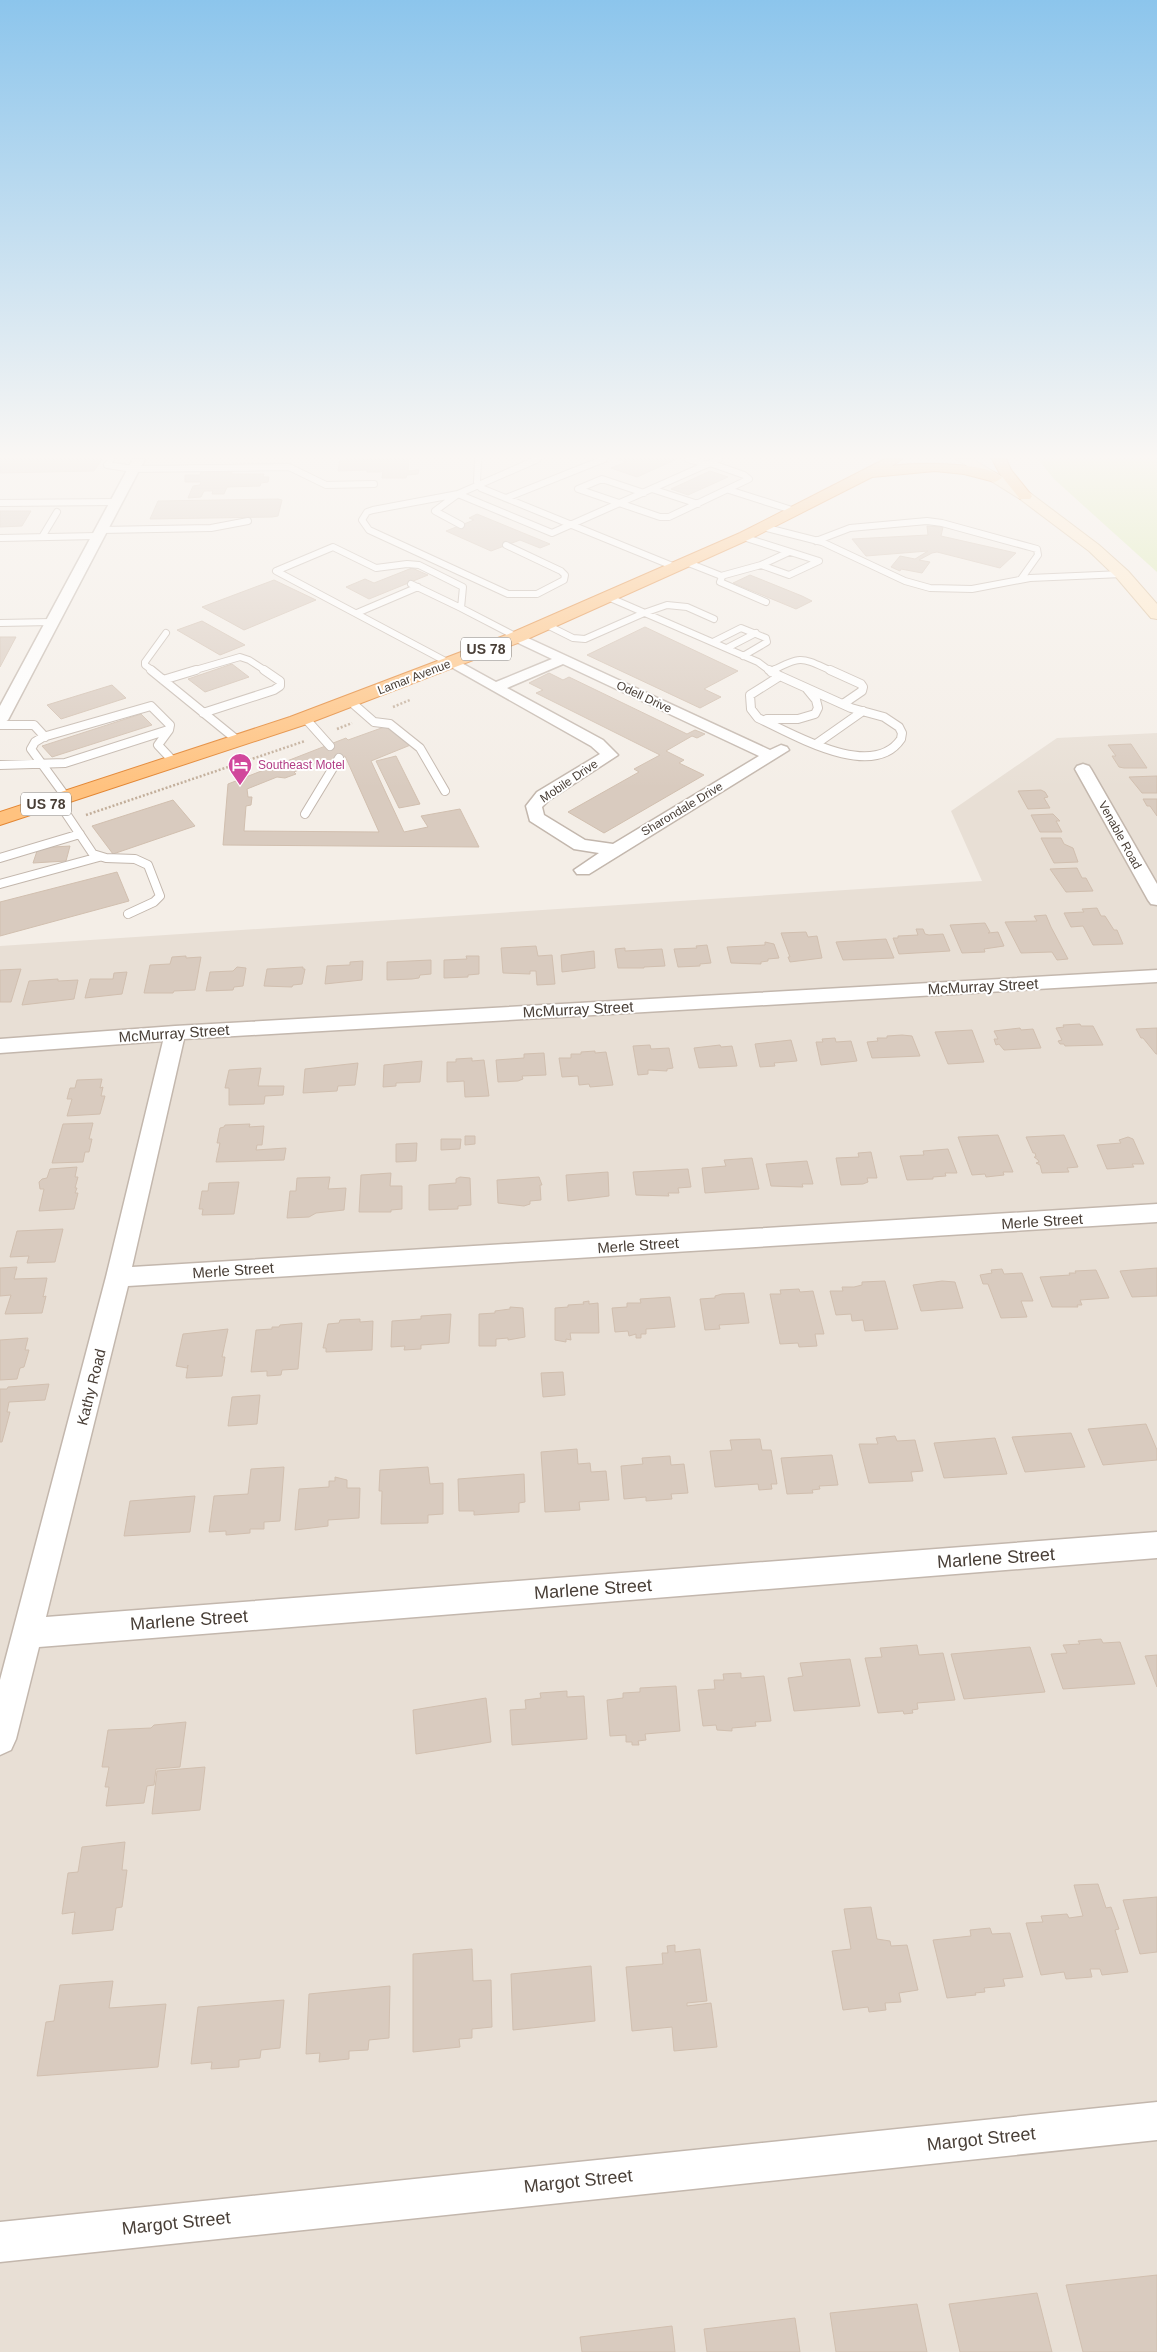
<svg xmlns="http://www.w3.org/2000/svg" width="1157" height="2352" viewBox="0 0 1157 2352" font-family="Arial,sans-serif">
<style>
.residential{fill:#e8dfd5}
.green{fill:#d9eaaf}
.building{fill:#d9cbbf;stroke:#d1bfaf;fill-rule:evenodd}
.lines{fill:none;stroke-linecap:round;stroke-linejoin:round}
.service-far1-casing{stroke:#c3b7ad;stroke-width:8}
.service-casing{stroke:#c3b7ad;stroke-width:10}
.minor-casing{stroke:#c3b7ad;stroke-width:3}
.secondary-casing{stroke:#d9bd98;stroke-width:2}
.trunk-casing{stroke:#e38633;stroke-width:2}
.path{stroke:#c2ae9a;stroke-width:2.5;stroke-dasharray:2 2;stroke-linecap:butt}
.service-far1{stroke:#fff;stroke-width:6}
.service{stroke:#fff;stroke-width:8}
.minor{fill:#fff;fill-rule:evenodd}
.secondary{fill:#ffe8c7;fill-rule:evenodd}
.trunk{fill:#ffc27f;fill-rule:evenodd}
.labels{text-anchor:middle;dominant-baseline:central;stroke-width:4;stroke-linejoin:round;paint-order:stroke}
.far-street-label{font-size:12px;fill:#483e36;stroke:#fff}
.far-hotel-label{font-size:12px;fill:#b23c85;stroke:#fff;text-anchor:start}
.shield{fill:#fff;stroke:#7f7872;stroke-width:1}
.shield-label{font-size:14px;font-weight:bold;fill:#483e36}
.street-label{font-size:15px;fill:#483e36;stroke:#fff}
.near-street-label{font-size:18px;fill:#483e36;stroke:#fff}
</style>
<rect width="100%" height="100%" fill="#f4eee7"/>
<!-- residential -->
<path class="residential" d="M1157,733V2352H0V946L982,881L951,811L1057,738Z"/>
<!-- green -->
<path class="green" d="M1038,459H1157V572L1054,479Z"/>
<!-- building -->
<path class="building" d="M0,459H102L94,471L0,473Z
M409,459L408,471L419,470L418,474L407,475L406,478H382L383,470L381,472H367V470L338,471L340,460Z
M618,459H677L637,477L611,468L626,462Z
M710,471L728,477L688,495L671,489Z
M201,472H232L231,474H264L263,477H269L268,482L261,483L260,486L227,487L224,494H212L213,491H204L201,497L188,498L193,486L200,485L201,482H185V475H200Z
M278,499L282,500L278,516L272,517L150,519L158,501Z
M0,511H31L22,526L0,527Z
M477,514L550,544L540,548L520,540L491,551L446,531L474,520L469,518Z
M927,526L943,527L941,536L1016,553L1000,568L937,552L932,553L919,560L930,562L922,573L901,569L900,571L891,567L900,556L915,559L928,551L866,556L852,539L928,535Z
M412,568L428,575L369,599L346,587L365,579L374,583Z
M750,575L802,596L812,601L796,609L733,583Z
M274,580L316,600L244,630L202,607Z
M202,621L245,645L220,655L177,630Z
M645,627L738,671L704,689L721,697L700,708L587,655Z
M0,637H16L0,667Z
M232,664L249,677L205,692L188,679Z
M549,673L563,680L569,677L687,734L695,730L705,734L697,738L692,736L666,751L684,760L679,763L704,775L604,833L568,812L639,772L634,769L660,755L536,693L543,690L529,683Z
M112,685L126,698L61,719L47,705Z
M141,714L152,725L52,757L42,746Z
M387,726L413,744L371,761L404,832L428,827L421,816L460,809L479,847L223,845L228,784L346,738L348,740ZM345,756L379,832L244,831L246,806L251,805L252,797H248L247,789L277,777L285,778L296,774L294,772L315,763L322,761L325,764Z
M1131,744L1147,768H1124L1119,767L1112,756H1116L1108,745Z
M396,756L420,804L399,808L376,761Z
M1157,776V793H1142L1129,777Z
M1041,790L1045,792L1048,797L1044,798L1050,808L1028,809L1018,791Z
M1143,799H1157V816L1150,806H1147Z
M173,800L195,826L113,854L92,826Z
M1053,814L1060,821H1056L1062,832H1040L1031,815Z
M1041,838H1061L1064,844L1073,848L1078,862L1054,863Z
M70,846L66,861L33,863L38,848Z
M1077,868L1082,878H1086L1093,891L1066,892L1050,869Z
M117,872L129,901L0,936V902Z
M1097,908L1101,916H1105L1114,930H1117L1123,944L1093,945L1083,926L1071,927L1064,913L1084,912L1082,909Z
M1046,915L1051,927L1068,959L1057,960L1052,952L1021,953L1005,922L1037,921L1034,916Z
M985,923L990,932L988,933L998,932L1004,946L984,949L985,952L962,953L950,925Z
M916,929H923L925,934L929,935L943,934L950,951L899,954L893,938H898V936L918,935Z
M806,932L808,937L817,936L822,958L790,962L788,957H790L781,933Z
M886,939L894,958L843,960L836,942Z
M765,942L774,944L779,958L768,959V961L761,962V964L731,963L727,947L765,945Z
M707,945L711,963L700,964V966L678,967L674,949L697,948L696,946Z
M536,946L538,956L552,955L555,984L537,985L536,971H530V974L503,973L501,948Z
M625,948V951L662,949L665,966L644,967V968H618L615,949Z
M594,951L595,968L562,972L561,955Z
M186,956V958L201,957L195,990L174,991L173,993H144L150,965L170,964L172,957Z
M466,956H479V974L468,975V977L444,978V960L467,959Z
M431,960V974L420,975L419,978L412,979L387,980V962Z
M363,961L362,980L325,984L327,966L350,965V962Z
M237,967L246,968L243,986L234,987L233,990L206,991L210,972L233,971Z
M303,967V969H305L302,984L293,985L292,987L264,986L267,969Z
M21,969L11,1002H0V970Z
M127,972L122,994L85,998L90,979H113L114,973Z
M58,979V981L78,980L74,999L22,1005L29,981Z
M1080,1024L1081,1026H1093L1103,1045L1065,1046L1064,1044H1060L1058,1041L1062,1040L1056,1028L1064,1027L1063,1025Z
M1020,1028L1021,1030L1033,1029L1041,1048L1004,1050L999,1044L996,1045L994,1039H998L994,1031Z
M1157,1028V1054H1156L1143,1038H1141L1136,1029Z
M972,1030L984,1062L948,1064L935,1032Z
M902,1035L912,1036L920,1056L872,1058L867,1042L878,1041L877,1038H887V1036Z
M835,1038L836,1042L851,1041L857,1061L821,1065L816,1042H823L822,1039Z
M791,1040L797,1061L774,1063L775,1066L760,1067L755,1044Z
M650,1045L651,1049L669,1048L673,1068L667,1069V1071L648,1070V1074L638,1075L633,1046Z
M720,1045L721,1047L732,1046L737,1066L699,1068L694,1048Z
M595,1051V1053L606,1052L613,1085L590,1087L589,1084L579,1085L578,1076L562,1077L559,1058H571V1054H581V1052Z
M544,1053L546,1075L522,1076L523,1079L518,1081L498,1082L496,1060L524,1058V1054Z
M472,1058V1061L484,1060L489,1096L465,1097L464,1081L447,1082V1062H456V1059Z
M422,1061L420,1082L396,1083V1086L383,1087L384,1065Z
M358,1063L355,1085L338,1086L337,1091L303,1093L305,1069Z
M261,1068L258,1086H284L283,1095L265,1096L264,1104L229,1105V1088H225L229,1070Z
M102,1079L100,1088L103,1087L101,1096H105L100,1114L67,1116L72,1099H67L70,1088H75L77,1080Z
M93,1123L89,1139H92L89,1152H85L83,1162L52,1163L63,1124Z
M250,1124L249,1127L264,1126L262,1145H257L256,1150L286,1148L284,1160L216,1162L220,1143H217L220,1128L224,1127L225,1125Z
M998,1135L1013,1172H1003L1004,1175L986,1177L985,1174L972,1175L958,1137Z
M1064,1135L1078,1167L1067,1168L1069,1172L1042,1173L1040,1165L1036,1163L1039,1162L1038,1160L1034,1157H1036L1035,1153H1033L1026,1137Z
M465,1136H475V1144L465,1145Z
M1128,1137L1133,1139L1144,1164H1132L1134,1167L1107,1169L1097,1145L1121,1143L1119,1140Z
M441,1139H461L460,1149L441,1150Z
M417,1143L416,1161L396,1162V1144Z
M948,1149L957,1173H945L946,1176L933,1177V1179L907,1180L900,1156L924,1155L923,1151Z
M871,1152L877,1178H867L868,1182L863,1184L841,1185L836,1158L859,1157L858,1153Z
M752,1158L759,1189L705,1193L702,1168L726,1166L724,1160Z
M807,1161L813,1184H802L803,1187L771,1186L766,1164Z
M77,1167L75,1177H78L75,1188H77L75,1193H78L74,1209L39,1211L44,1189H40L39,1182L42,1179L47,1178L50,1169Z
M688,1169L691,1187L678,1188L679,1193H668L669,1196L636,1195L633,1172Z
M608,1172L609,1196L568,1201L566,1175Z
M391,1173L390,1186H402V1209L391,1210V1212H359L361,1175Z
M330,1177L328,1189L346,1188L344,1210L316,1213L309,1217L287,1218L290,1191H296L297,1178Z
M460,1177L470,1178L471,1205L458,1206V1209L429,1210V1185L456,1183V1179Z
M539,1177L542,1185H540L541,1200L530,1201V1204L524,1206L498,1203L497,1180Z
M239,1182L234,1214L202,1215L203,1209H199L202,1191H208L209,1183Z
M63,1229L55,1262L27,1263L29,1256L10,1257L17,1231Z
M17,1267L14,1279L47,1278L43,1297L46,1296L42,1313L5,1314L11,1295L0,1296V1268Z
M1157,1268V1296L1132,1297L1120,1271Z
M1002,1269L1004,1274L1022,1273L1033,1301H1021L1027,1317L1001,1318L988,1284H983L980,1275L992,1273L991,1270Z
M1096,1270L1109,1298L1080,1300L1082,1305H1077L1078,1307H1052L1040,1277L1070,1275L1069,1273H1076L1075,1271Z
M885,1281L898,1329L865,1331L863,1320L852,1321L851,1314L836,1315L830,1291H843L842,1287H854L862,1285V1282Z
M942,1281L955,1282L963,1308L921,1311L913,1285Z
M799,1289L800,1292L813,1291L824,1334H815L817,1346L799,1347L798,1343L780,1344L770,1294H781L780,1290Z
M744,1293L749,1323L719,1325L720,1329L705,1330L700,1299L715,1298V1296L722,1294Z
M670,1297L675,1327L646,1329V1334H641V1338H636V1334L629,1336L628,1331L615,1332L612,1308L627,1307V1303H641L640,1299Z
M589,1301V1304L598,1303L599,1333H570L571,1340L566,1339V1342L555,1340V1308L568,1307V1305L584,1304L583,1302Z
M510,1307L523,1308L525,1337L508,1340V1338L496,1339V1346H479V1314L495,1313V1311L510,1309Z
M451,1314L449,1343L421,1345V1349L404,1350L405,1346L391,1347L392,1321L421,1319V1316Z
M360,1319V1322L373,1321L372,1350L326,1352V1348H323L328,1324L339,1323L340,1320Z
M302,1323L298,1369L282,1370L281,1375L267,1376V1371L251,1372L256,1330L272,1329V1327H279L280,1325Z
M228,1329L222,1357H225L222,1376L186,1378L188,1365L187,1368L176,1366L183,1334Z
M28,1338L25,1350H29L24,1367L20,1368L17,1379L0,1380V1340Z
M563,1372L565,1395L543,1397L541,1373Z
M49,1384L45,1400L9,1402L7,1412H10L2,1442H0V1389H7L8,1387Z
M260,1395L257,1424L228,1426L232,1397Z
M1146,1424L1157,1450V1460L1103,1465L1088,1429Z
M1071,1433L1085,1467L1025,1472L1012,1437Z
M895,1436L897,1441L915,1440L923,1471L911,1472L913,1481L869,1483L859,1444H878L876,1438Z
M995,1438L1007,1474L944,1478L934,1443Z
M760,1439L762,1450H771L777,1484H771L772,1489L759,1490L758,1484L715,1487L710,1451L732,1450L730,1440Z
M577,1449L578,1464L590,1463L591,1472L606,1471L609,1500L579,1502L580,1510L545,1512L541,1452Z
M832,1455L838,1485L819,1486L820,1489L812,1490L813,1493L787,1494L781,1458Z
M670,1456L671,1465L684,1464L688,1493L671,1494L672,1499L646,1501V1497L624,1499L621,1466L643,1464L642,1458Z
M284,1467L280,1521L264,1522V1529H250V1533L226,1535V1531L209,1532L214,1496L248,1494L251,1469Z
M428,1467L430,1484L443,1483V1514L428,1515V1523L381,1524L382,1491H379L380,1470Z
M524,1474L525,1502L519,1503V1512L474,1515V1511H459L458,1479Z
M335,1477L347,1480V1488H360L359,1518L328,1520V1526L295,1530L299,1489L329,1487V1481H335Z
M195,1496L190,1532L124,1536L130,1501Z
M1101,1639L1103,1643L1120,1642L1135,1684L1063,1689L1051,1654L1067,1653L1063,1645L1080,1644L1078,1641Z
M917,1645L919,1655L943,1653L955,1700L917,1703L918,1709L912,1710L913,1713L904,1714L903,1711L878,1713L865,1658L882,1657L880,1648Z
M1030,1647L1045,1692L964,1699L951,1654Z
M1157,1655V1687L1145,1656Z
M850,1659L860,1706L794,1711L788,1678L803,1676L800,1663Z
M741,1673V1678L764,1676L771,1721L755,1722L756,1726L732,1728V1731L717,1730L716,1725L703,1726L698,1690L715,1689L714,1680H724L723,1674Z
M676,1686L680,1731L645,1734L646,1740L638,1741L639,1745H632V1742H626V1735L610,1736L607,1700L623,1698V1693L640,1692V1688Z
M567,1691V1697L584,1696L587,1739L512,1745L510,1710L526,1709L525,1700L541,1698L540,1693Z
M486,1698L491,1742L416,1754L413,1710Z
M186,1722L180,1767L156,1769L154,1785L147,1786L144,1803L106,1806L109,1787H105L109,1767H102L108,1730L151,1728L154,1725Z
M205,1767L200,1810L152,1814L157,1771Z
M125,1842L122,1870H127L122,1907L116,1908L113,1930L72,1934L75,1912L62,1914L68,1873L78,1872L82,1847Z
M1098,1884L1106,1908L1111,1907L1119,1929L1115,1930L1128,1972L1102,1975L1100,1969H1090L1092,1977L1066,1979L1064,1972L1041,1975L1026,1923L1043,1922L1041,1916L1067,1914L1069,1918L1083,1916L1074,1885Z
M1157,1897V1952L1140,1954L1123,1900Z
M871,1907L877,1939L890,1941L891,1946L907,1945L918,1990L899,1993L901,2002L885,2003L886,2010L869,2012L868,2007L843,2010L832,1951L851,1949L844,1909Z
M990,1928L992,1934L1010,1933L1023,1977L1003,1979L1005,1986L984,1988L985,1992L975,1993L976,1995L947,1998L933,1940L971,1936L970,1930Z
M675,1945V1952L700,1949L707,2001L687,2003V2006L711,2003L717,2047L674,2051L672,2027L632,2031L626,1967L663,1964L662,1953H668L667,1946Z
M472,1949L473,1981L491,1980L492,2027L472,2029V2038L459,2039L460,2047L413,2052V1954Z
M591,1966L595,2021L513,2030L511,1974Z
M113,1981L109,2008L166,2004L158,2067L37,2076L46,2022L54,2021L60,1985Z
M390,1986L389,2038L369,2040L368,2050L349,2051V2059L319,2062L320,2053L306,2054L309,1994Z
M284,2000L280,2048L261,2050L260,2058L239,2060V2067L211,2069L212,2062L191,2064L198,2007Z
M1157,2275V2352H1083L1066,2285Z
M1037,2293L1052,2352H960L949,2304Z
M917,2304L927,2352H836L830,2313Z
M795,2318L800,2352H707L704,2329Z
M672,2326L675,2352H582L580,2337Z"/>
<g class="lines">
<!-- service-far1 casing -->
<g class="service-far1-casing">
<path id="service-far1" d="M111,459L107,465L133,469L289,467L326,485L374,484
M478,459L477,482L481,488L675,567
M688,459L706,464
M652,489L698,504
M729,490L795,511
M644,493L602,479L578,489L660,517H669L749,479L744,475L710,463
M506,498L604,459
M0,503L116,502
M461,525L435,511L458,494L552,533L719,459
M763,527L822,542L905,581L930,588L972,589L1030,578L1122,574
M101,530L211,528L248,521
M42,537L57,512
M743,537L819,561L789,575L761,565
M0,538L97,536
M816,541L850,528L927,521L942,523L1037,549L1038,555L1021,579
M506,545L561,571L565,575L564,580L537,594H508L369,530L362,520L367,512L373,510L458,494L538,459
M686,562L719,575L722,577L720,582L766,602
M721,576L761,565L789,552
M411,584L461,608
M608,597L758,662L770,671
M357,613L418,587
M0,623L52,622
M545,624L573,638L585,639L644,613L667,605L687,607L714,619
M713,642L741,628L766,638L767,642L743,656
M727,648L756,633
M449,663L276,571L333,547L376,568L407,564L419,565L463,587L461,608L517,637
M153,671L145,665V662L166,633
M192,671L240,657L249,660L266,671
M772,671C802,655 802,658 832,671"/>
</g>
<!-- service casing -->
<g class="service-casing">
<path id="service" d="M151,670L237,740
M769,670L780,676
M830,670L861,684L863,687L862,691L843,704
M771,672L775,670
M780,676L851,708L884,717L899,727L902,733L901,739C872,782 791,733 758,718L751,709L750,695Z
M163,680L196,670
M350,701L374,722L390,724L420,748L445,791
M203,713L274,690L280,686V681L264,670
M305,718L330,746
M767,719H798L815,714L818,708L816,700L807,689
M0,725H34L45,737
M816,744L863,711
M0,765L65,763L168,730
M66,797L31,749L35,742L43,737L151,706L170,725L169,730L158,745L173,761
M57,800L93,854L106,858L135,859L148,865L160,896L154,902L128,914
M305,814L339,758
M0,858L80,834
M0,884L99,857"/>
</g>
<!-- minor casing -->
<g class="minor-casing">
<path id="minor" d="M133,459H145L8,720L0,725V706Z
M517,633L770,750L781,745L787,747L789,750L589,874H577L574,870L599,853L574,849L530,821L526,806L537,792L600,754L591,746L444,663L451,659L456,660L496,682L552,659L512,640L510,637ZM563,664L759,756L613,844L585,840L544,815L542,807L549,800L618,755L603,740L507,688Z
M1083,764L1089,766L1091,769L1157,884V905L1151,904L1148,900L1075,769L1077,766Z
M1157,970V982L184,1039L132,1267L1157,1204V1222L128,1286L46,1617L1157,1532V1558L39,1647L16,1739L11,1750L0,1755V1680L106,1277L163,1041L0,1053V1039L175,1026Z
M1157,2102V2140L0,2262V2222Z"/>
</g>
<!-- secondary casing -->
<g class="secondary-casing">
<path id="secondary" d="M956,459H972L1030,493L1099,545L1128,571L1157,604V619L1151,618L1116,577L1089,551L1020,499Z"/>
</g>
<!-- trunk casing -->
<g class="trunk-casing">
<path id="trunk" d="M885,459H902L892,466C913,463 989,461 1002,478L995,482L964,474L935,471L872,477L750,539L523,641L304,725L0,825V812L290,717L511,633L740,533Z
M992,459H1006L1011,470L1032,496L1030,499H1020L1000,474Z"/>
</g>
<!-- path -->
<path class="path" d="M393,707L410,700
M337,729L352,723
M86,815L305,741"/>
<!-- service-far1 -->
<use href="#service-far1" class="service-far1"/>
<!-- service -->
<use href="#service" class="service"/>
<!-- minor -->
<use href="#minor" class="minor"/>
<!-- secondary -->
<use href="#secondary" class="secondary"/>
<!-- trunk -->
<use href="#trunk" class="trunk"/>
</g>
<!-- sky -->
<linearGradient id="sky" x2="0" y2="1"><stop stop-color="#8cc5ec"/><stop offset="0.58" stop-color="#faf7f4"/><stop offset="1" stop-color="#faf7f4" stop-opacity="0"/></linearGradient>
<rect width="1157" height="788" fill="url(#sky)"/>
<!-- icons -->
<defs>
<g id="hotel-pin" transform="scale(1.25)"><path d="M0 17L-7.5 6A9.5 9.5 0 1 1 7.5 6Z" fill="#d1479c" stroke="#fff"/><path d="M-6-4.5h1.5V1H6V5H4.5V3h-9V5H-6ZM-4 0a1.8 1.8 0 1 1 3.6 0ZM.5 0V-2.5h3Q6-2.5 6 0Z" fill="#fff"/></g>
</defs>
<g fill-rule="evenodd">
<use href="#hotel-pin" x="240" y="765"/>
</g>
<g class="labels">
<!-- far-street labels -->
<g class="far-street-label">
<text transform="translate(414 677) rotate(-21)">Lamar Avenue</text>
<text transform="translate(644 697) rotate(25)">Odell Drive</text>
<text transform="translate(569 781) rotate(-34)">Mobile Drive</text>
<text transform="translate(682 809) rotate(-31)">Sharondale Drive</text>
<text transform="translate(1120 835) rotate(61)">Venable Road</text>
</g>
<!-- far-hotel labels -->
<g class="far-hotel-label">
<text x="258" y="765">Southeast Motel</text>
</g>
<!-- shield labels -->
<g class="shield">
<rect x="461" y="637.5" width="50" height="23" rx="4"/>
<rect x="21" y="792.5" width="50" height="23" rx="4"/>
</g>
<g class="shield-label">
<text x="486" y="649">US 78</text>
<text x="46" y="804">US 78</text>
</g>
<!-- street labels -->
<g class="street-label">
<text transform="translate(983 986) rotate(-3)">McMurray Street</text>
<text transform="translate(578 1009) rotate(-3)">McMurray Street</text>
<text transform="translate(174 1033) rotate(-4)">McMurray Street</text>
<text transform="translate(1042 1221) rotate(-4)">Merle Street</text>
<text transform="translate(638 1245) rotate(-4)">Merle Street</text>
<text transform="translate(233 1270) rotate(-4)">Merle Street</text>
<text transform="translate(91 1387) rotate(-76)">Kathy Road</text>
</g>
<!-- near-street labels -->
<g class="near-street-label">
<text transform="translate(996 1558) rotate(-4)">Marlene Street</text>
<text transform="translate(593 1589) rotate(-4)">Marlene Street</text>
<text transform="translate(189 1620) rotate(-4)">Marlene Street</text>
<text transform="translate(981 2139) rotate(-6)">Margot Street</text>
<text transform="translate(578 2181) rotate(-6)">Margot Street</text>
<text transform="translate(176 2223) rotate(-6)">Margot Street</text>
</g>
</g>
</svg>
